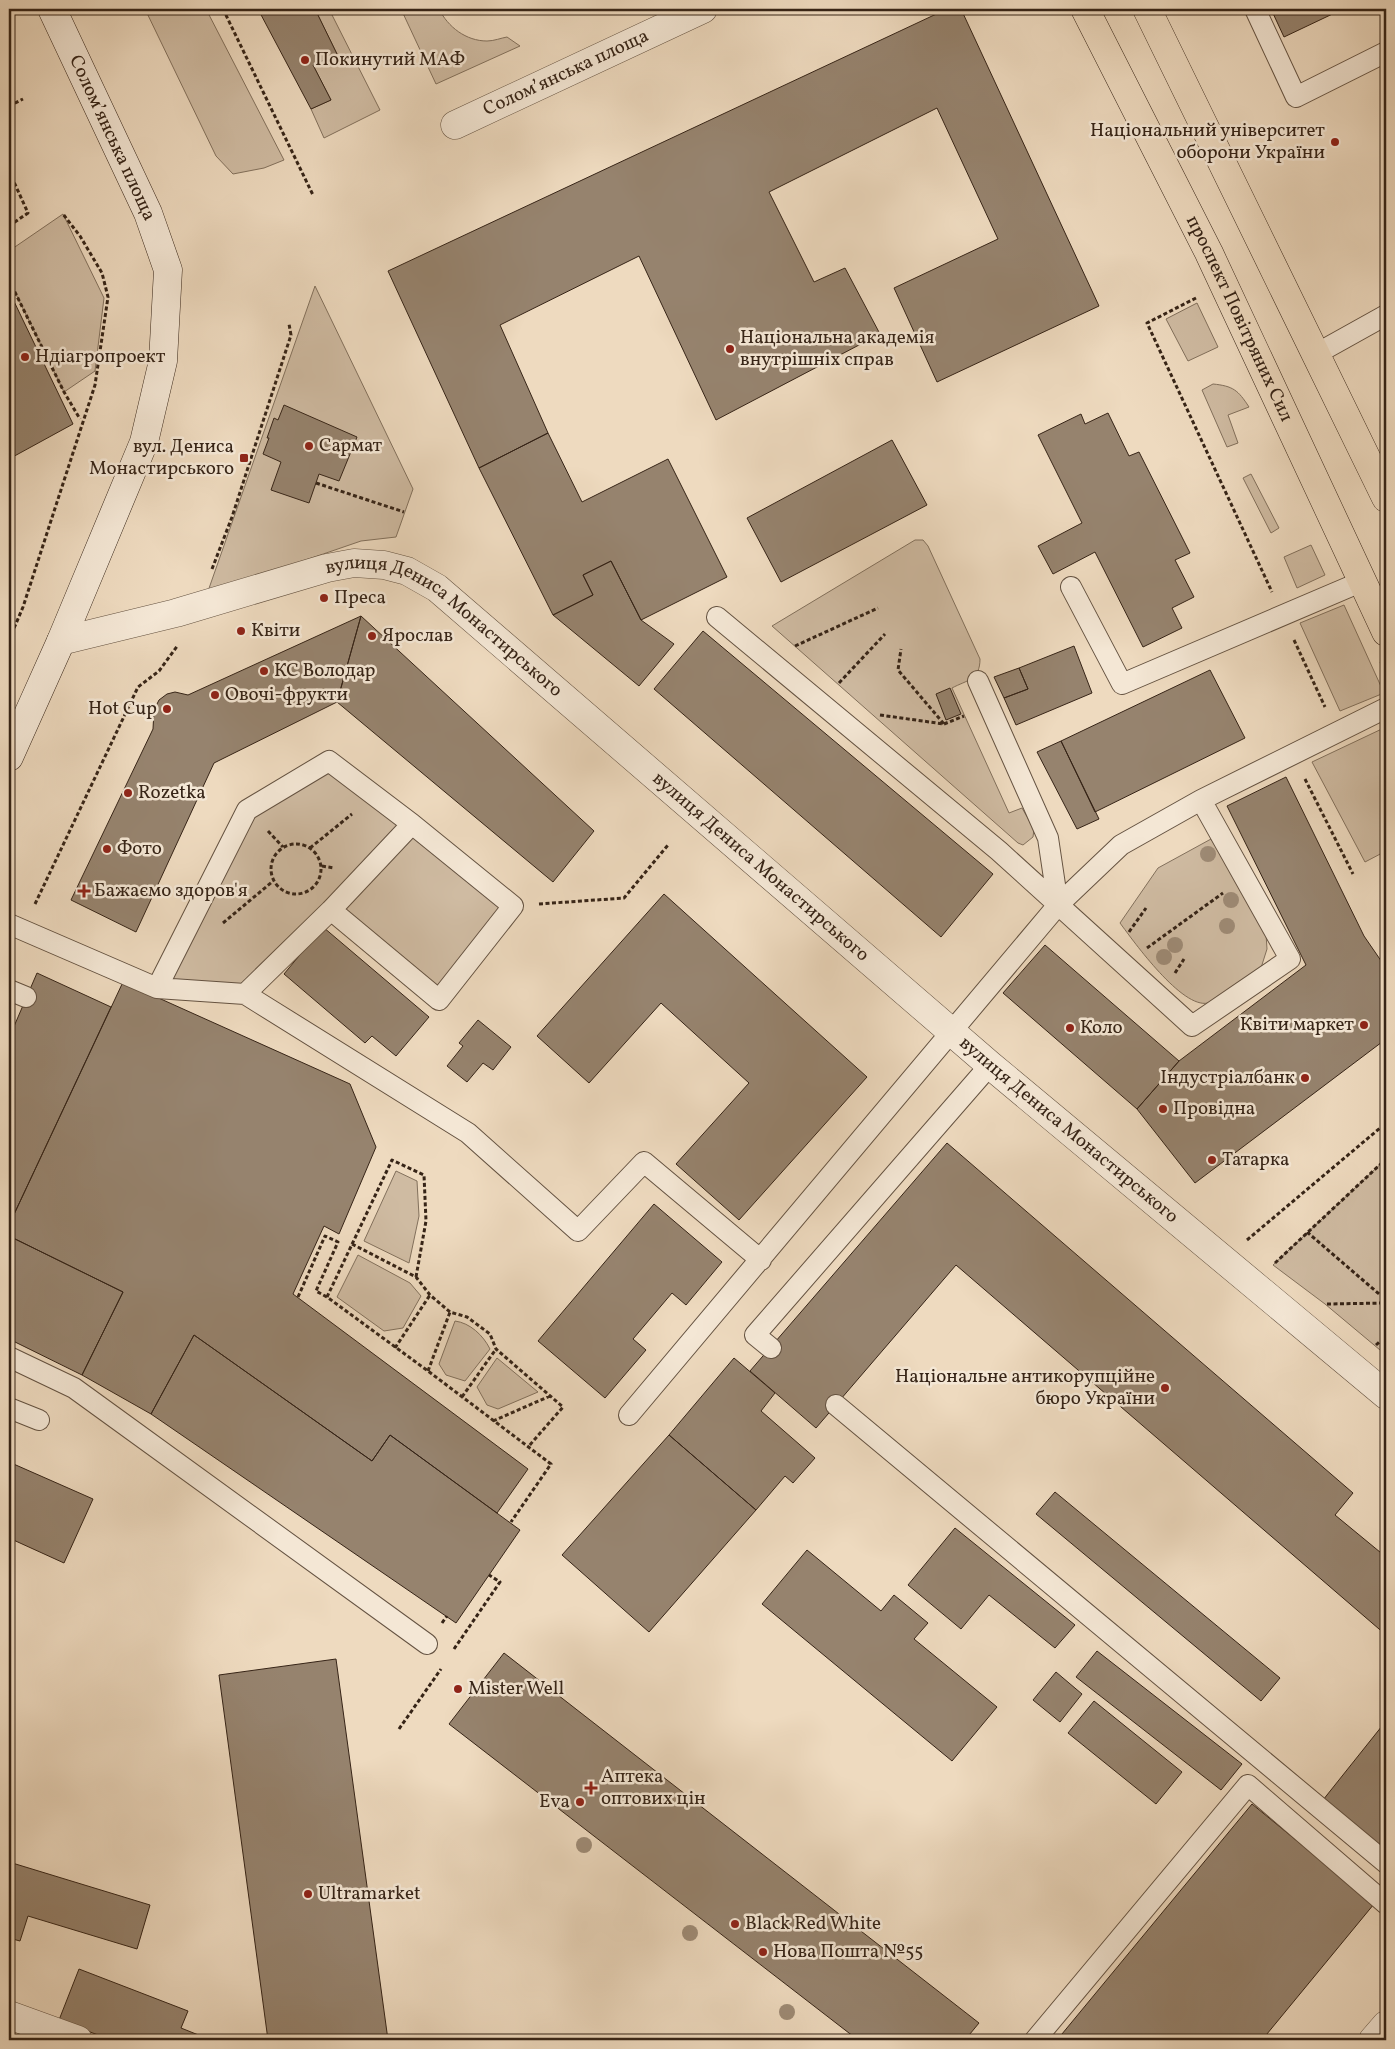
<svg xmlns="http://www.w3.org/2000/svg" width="1395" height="2049" viewBox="0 0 1395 2049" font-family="Vollkorn,serif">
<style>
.green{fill:#cfbba2;stroke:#82705c}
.building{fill:#96836e;stroke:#362417}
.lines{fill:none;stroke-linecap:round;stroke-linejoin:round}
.service-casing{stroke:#645241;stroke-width:22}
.pedestrian-casing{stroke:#645241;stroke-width:29}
.minor-casing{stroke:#645241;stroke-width:29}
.secondary-casing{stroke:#362417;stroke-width:29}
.primary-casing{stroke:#362417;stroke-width:29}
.path{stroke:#362417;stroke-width:3;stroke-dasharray:4 2.5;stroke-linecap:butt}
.service{stroke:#f4e7d5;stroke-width:20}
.pedestrian{stroke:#f4e7d5;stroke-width:28}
.minor{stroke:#f4e7d5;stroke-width:28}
.secondary{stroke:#f4e7d5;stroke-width:28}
.primary{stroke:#eedabf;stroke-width:28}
.tree{fill:#9e8b76}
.poi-dot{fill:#8f2418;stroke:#f4e7d5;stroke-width:2}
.labels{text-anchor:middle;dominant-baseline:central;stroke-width:5;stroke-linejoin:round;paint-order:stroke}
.poi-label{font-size:19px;fill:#362417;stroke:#f4e7d5;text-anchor:start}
.street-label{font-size:19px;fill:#362417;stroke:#f4e7d5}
</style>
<rect width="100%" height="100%" fill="#eedabf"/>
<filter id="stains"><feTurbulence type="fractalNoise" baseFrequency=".004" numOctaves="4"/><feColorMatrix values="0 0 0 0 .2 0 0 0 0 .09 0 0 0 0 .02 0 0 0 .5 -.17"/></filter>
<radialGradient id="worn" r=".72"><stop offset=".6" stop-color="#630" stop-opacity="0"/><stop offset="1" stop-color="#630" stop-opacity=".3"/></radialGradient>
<!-- green -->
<path class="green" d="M145,9H206L284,160L264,168L233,174L216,156Z
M315,9H329L380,110L324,138L311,109L331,100L313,65L337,54Z
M401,9H439C448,27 466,41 487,41C494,41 501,38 507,37L520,46L436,84Z
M63,214L104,298L95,371L64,392L9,280V251Z
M315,286L413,489L396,537L361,541L207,594Z
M1197,303L1218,347L1188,361L1166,319Z
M1213,384C1233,386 1238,390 1249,407L1228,415L1238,443L1227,447L1202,390Z
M1251,474L1279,528L1271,533L1243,478Z
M915,540H923L928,546L980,659C980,680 967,680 952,688L1009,813L1022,808L1034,829L1033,837L1023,845L1018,843L772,626Z
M1311,545L1325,575L1297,588L1284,557Z
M1344,605L1384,693L1340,711L1300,623Z
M1386,727V851L1365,862L1312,762Z
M329,761L513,906L439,1000L331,910L245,994L157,988L247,810Z
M1211,839L1238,883L1266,934L1267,949L1260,971C1251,977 1216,1002 1208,1003C1182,1009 1134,942 1120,923L1158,868Z
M1386,1159V1355L1325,1304L1273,1265Z
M396,1171L417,1181L419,1216L409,1263L364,1241Z
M358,1255L410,1283L421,1296L403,1328L384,1331L337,1297Z
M455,1321C470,1323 483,1335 490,1349L465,1381L446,1375L439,1364Z
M497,1358L538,1392L498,1409L487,1405L477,1387Z"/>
<!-- building -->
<path class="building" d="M263,9H315L337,54L313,65L331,100L311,109L259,11Z
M947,9H961L1099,306L937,382L894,288L998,239L937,108L769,192L814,282L845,268L880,334L716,420L639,256L500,325L548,433L479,468L388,271Z
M1271,9H1343L1284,37Z
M9,291L73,424L9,459Z
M284,405L357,437L339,481L319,474L309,503L271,490L281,462L263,454L269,438H267L274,418L278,420Z
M1108,413L1129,456L1139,452L1190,553L1175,560L1194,597L1172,608L1182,628L1143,647L1095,552L1053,574L1038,546L1082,523L1038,435L1081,414L1085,424Z
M548,433L582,502L668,459L727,577L641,620L611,561L583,575L593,595L553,615L479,468Z
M892,440L927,505L781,582L747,518Z
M611,561L641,620L674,644L639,686L553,615L593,595L583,575Z
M361,616L337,702L214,763L136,932L71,900L153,729L154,710L159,700L167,694L175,692L188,695Z
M361,616L594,831L553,882L337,702Z
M703,631L993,874L941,937L654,689Z
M1074,646L1092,693L1016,725L1004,698L1028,689L1019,668Z
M1019,668L1028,689L1004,698L994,677Z
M1210,670L1245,738L1095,812L1061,741Z
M950,688L961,714L946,720L936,694Z
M1061,741L1099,819L1077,829L1037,752Z
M1286,777L1364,936L1386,968V1039L1195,1183L1137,1109L1179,1061L1306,965L1227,806Z
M664,894L867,1077L739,1220L676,1164L749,1083L661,1003L589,1083L537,1036Z
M323,927L429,1017L396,1056L372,1036L365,1043L284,974Z
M1045,945L1179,1061L1137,1109L1003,993Z
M37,973L111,1007L9,1225V1038Z
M123,982L350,1084L376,1147L339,1234L324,1226L293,1294L528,1469L497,1513L390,1435L372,1461L194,1335L151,1414L82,1375L123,1292L9,1236V1225Z
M478,1020L511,1047L493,1070L483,1063L467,1082L447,1066L463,1046L459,1043Z
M947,1143L1353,1493L1335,1515L1386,1557V1635L956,1265L816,1428L750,1371Z
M654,1204L722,1262L686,1305L672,1293L633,1339L646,1350L605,1398L538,1341Z
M9,1236L123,1292L82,1375L9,1339Z
M194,1335L372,1461L390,1435L520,1530L456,1623L151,1414Z
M734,1358L775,1393L761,1411L815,1458L793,1483L785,1476L756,1510L669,1435Z
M669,1435L756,1510L649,1632L562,1555Z
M9,1462L93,1499L64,1563L9,1538Z
M1055,1492L1280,1678L1261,1701L1036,1514Z
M955,1528L1075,1625L1055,1648L989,1595L961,1629L908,1585Z
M807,1550L881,1611L894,1595L928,1623L914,1639L997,1707L952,1761L762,1604Z
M1097,1651L1242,1764L1221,1790L1076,1677Z
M504,1653L979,2023L965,2040H858L449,1724Z
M336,1659L388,2040H268L219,1675Z
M1056,1672L1082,1694L1060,1722L1033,1700Z
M1094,1701L1182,1772L1156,1804L1068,1733Z
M1386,1721V1850L1323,1800Z
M1252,1804L1374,1904L1262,2040H1057Z
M9,1862L150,1905L137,1949L28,1916L20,1941L9,1938Z
M79,1969L188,2011L181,2028L211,2040H111L59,2020Z"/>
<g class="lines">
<!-- service casing -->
<g class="service-casing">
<path id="service" d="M1255,9L1296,97L1386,52
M1316,354L1386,315
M1071,587L1122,684L1363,581
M717,617L999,851L1192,1026L1290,959L1201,800
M978,681L1048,838L1058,905
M9,924L157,988L245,994L468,1133L578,1231L644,1162L761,1260
M157,988L247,810L329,761L412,824L513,906L439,1000L331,910
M9,990L26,997
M245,994L331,910L412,824
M771,1348L755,1335L990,1065
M9,1357L74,1388L427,1644
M836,1405L1386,1863
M9,1408L39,1420
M629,1415L1058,905L1121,845L1201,800L1386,708
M1035,2040L1248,1785L1386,1904"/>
</g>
<!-- pedestrian casing -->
<g class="pedestrian-casing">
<path id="pedestrian" d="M455,125L703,9"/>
</g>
<!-- minor casing -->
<g class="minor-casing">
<g id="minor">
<path id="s1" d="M61,641L176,613L327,568L354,563L384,565L407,571L437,588L990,1065L1386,1395"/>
<path d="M9,2015L78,2040"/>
<path d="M1373,2040L1386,2025"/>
</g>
</g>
<!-- secondary casing -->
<g class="secondary-casing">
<path id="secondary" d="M9,757L61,641L144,442L163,361L168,270L148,213L52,9"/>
</g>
<!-- primary casing -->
<g class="primary-casing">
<g id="primary">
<path id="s2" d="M1085,9L1209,253L1386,632"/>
<path d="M1147,9L1386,498"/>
</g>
</g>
<!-- path -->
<path class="path" d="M223,9L313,195
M9,106L23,99
M9,171L28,213L9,226
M9,280L64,392L80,419
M1196,298L1147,323L1272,592
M316,483L404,512
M212,569L232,517L291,335L289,324
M9,640L23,607L95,385L108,297L102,273L80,236L63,214
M1294,640L1325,707
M795,646L878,608
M1381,662L1386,673
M839,683L885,634
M880,715L944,724L898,670L901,649
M944,724L964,716
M1305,779L1353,874
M268,831L283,847
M271 869a25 25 0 1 1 50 0a25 25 0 1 1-50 0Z
M310,848L352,814
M322,866L334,868
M35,904L138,687L159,671L178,645
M539,904L624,898L668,845
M223,923L272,882
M1129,932L1146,908
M1147,948L1223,893
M1175,973L1184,959
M1307,1232L1386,1300
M1247,1240L1386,1123
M352,1244L416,1277L430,1295L450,1312L467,1317L490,1334L496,1349L563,1407L528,1447
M1275,1263L1386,1159
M416,1277L426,1221L424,1175L392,1160L327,1297L428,1371L551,1464L511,1522
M298,1297L325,1236L338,1242L316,1291L327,1297
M1327,1304L1386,1303
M1376,1345L1386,1336
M395,1348L430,1295
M428,1371L450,1312
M462,1397L496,1349
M493,1421L550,1396
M442,1623L447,1616
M454,1649L500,1582L489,1575
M399,1729L441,1669"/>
<!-- service -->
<use href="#service" class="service"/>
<!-- pedestrian -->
<use href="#pedestrian" class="pedestrian"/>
<!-- minor -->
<use href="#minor" class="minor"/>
<!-- secondary -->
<use href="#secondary" class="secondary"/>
<!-- primary -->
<use href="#primary" class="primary"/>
</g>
<!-- trees -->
<g class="tree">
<circle cx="1208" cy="854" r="8"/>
<circle cx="1231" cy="900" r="8"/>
<circle cx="1227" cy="926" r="8"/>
<circle cx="1175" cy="945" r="8"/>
<circle cx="1164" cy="957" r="8"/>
<circle cx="584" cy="1845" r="8"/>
<circle cx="690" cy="1933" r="8"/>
<circle cx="787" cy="2012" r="8"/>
</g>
<!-- markers -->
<g class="poi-dot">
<circle cx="305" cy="60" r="5"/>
<circle cx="1335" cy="142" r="5"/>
<circle cx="730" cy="349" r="5"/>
<circle cx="25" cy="357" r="5"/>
<circle cx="309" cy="446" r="5"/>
<rect x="239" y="453" width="10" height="10" rx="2.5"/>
<circle cx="324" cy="598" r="5"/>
<circle cx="241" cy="631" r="5"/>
<circle cx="372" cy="636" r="5"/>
<circle cx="264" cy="671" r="5"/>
<circle cx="215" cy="695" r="5"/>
<circle cx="167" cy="709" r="5"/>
<circle cx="128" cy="793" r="5"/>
<circle cx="107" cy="849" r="5"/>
<path d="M81.5 883.5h5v5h5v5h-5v5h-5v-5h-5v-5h5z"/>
<circle cx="1364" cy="1025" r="5"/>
<circle cx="1070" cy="1028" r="5"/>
<circle cx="1305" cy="1078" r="5"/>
<circle cx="1163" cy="1109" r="5"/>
<circle cx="1212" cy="1160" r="5"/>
<circle cx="1165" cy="1388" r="5"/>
<circle cx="458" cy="1689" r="5"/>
<path d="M588.5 1780.5h5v5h5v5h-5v5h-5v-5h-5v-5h5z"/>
<circle cx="580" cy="1802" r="5"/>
<circle cx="308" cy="1894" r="5"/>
<circle cx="735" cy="1924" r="5"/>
<circle cx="763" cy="1952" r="5"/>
</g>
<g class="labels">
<!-- poi labels -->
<g class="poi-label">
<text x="315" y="60">Покинутий МАФ</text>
<text x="1325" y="131" text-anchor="end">Національний університет<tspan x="1325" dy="22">оборони України</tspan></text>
<text x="740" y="338">Національна академія<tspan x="740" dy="22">внутрішніх справ</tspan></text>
<text x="35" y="357">Ндіагропроект</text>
<text x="319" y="446">Сармат</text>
<text x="234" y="447" text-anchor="end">вул. Дениса<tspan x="234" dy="22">Монастирського</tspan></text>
<text x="334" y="598">Преса</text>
<text x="251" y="631">Квіти</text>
<text x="382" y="636">Ярослав</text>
<text x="274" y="671">КС Володар</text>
<text x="225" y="695">Овочі-фрукти</text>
<text x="157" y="709" text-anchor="end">Hot Cup</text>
<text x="138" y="793">Rozetka</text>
<text x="117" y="849">Фото</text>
<text x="94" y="891">Бажаємо здоров'я</text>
<text x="1354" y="1025" text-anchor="end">Квіти маркет</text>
<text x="1080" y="1028">Коло</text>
<text x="1295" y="1078" text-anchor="end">Індустріалбанк</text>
<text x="1173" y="1109">Провідна</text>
<text x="1222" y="1160">Татарка</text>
<text x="1155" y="1377" text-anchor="end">Національне антикорупційне<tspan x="1155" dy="22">бюро України</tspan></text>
<text x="468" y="1689">Mister Well</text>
<text x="601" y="1777">Аптека<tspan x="601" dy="22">оптових цін</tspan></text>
<text x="570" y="1802" text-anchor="end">Eva</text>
<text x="318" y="1894">Ultramarket</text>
<text x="745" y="1924">Black Red White</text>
<text x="773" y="1952">Нова Пошта №55</text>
</g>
<!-- street labels -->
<g class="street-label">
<text transform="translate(566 73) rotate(-25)">Соломʼянська площа</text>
<text transform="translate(112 138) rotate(65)">Соломʼянська площа</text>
<text stroke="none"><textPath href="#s2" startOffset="346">проспект Повітряних Сил</textPath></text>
<text stroke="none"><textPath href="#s1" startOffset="414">вулиця Дениса Монастирського</textPath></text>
<text stroke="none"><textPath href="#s1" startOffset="819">вулиця Дениса Монастирського</textPath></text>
<text stroke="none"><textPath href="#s1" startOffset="1224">вулиця Дениса Монастирського</textPath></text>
</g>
</g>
<!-- margin -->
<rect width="1395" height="2049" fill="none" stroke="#eedabf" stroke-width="30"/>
<rect x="10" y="10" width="1375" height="2029" fill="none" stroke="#362417" stroke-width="2.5"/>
<rect x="15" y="15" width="1365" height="2019" fill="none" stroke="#362417"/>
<rect width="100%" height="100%" filter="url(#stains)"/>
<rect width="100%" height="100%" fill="url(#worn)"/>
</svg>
